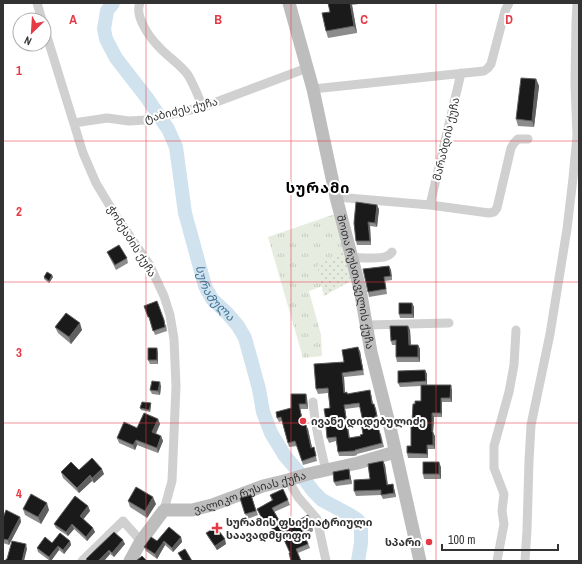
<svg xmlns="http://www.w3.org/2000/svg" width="582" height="564" viewBox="0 0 582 564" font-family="'Archivo Narrow','Noto Sans Georgian',sans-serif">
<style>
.grass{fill:url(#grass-tufts)}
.park{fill:url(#park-dots)}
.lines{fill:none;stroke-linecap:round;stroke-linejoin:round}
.river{stroke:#cfe2ee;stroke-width:14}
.street{stroke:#d0d0d0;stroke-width:9}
.secondary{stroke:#bdbdbd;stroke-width:13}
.wall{fill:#8c8c8c;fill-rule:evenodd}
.shaded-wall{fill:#5f5f5f}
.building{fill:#1a1a1a;stroke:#5f5f5f;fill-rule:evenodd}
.grid{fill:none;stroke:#e63946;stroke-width:1;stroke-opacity:0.55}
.poi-dot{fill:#e63946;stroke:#fff;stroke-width:1.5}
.labels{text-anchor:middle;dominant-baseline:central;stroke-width:4;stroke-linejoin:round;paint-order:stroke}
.street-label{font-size:11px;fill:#333;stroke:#fff}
.poi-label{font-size:11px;font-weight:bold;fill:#333;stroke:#fff;text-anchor:start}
.water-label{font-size:12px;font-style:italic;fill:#3f7597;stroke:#fff}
.district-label{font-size:15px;font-weight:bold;letter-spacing:1px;fill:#000;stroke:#fff}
.grid-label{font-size:13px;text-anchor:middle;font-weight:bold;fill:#e63946;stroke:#fff;stroke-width:4;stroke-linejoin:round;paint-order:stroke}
</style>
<defs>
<pattern id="grass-tufts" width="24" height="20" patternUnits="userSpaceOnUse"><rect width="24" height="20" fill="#e6ecdf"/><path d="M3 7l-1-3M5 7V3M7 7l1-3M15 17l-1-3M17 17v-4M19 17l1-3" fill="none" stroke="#c6cbc0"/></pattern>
<pattern id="park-dots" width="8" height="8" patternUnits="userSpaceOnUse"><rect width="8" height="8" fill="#e6ecdf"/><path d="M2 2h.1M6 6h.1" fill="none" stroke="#c6cbc0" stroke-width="1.8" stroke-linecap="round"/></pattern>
</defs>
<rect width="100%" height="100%" fill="#fff"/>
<!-- grass -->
<path class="grass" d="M335,214L357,274L309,291L321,335L322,356L303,358L268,237Z"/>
<!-- park -->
<path class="park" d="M343,251L351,281L324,296L317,266Z"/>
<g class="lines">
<!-- river -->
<path class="river" id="s1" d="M113,3L107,11L104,29L106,39L116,58L147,98L168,129L176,147L185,213L205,286L212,299L227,313L238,326L245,338L259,389L263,412L271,433L285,456L297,470L314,492L322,500L350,515L358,520L361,527V543L358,561"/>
<!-- street -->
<path class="street" d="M37,3L42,20
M140,3C134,16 150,38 159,47C168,57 180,64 188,75C194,85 198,96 203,107
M44,27L83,153L96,183L114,213L149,264L164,296L170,315L174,339L176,386L172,481L164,510
M313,89L484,71L488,68L491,64L505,11L509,3
M74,123L107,118L129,121L145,120L177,113L203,107L307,68
M336,197L430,205L489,213L494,212L497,208L511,148L514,143L518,139H528
M430,205L461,73
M352,257C359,258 382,259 387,256C389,255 391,254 392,252
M367,325L449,323
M313,402C315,426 320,447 326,470
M288,480L298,497L317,519L326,561
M82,561L123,521L141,541
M497,561L504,524L502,511L504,494L494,468V446L509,392L514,365L516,330
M525,561L527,530L529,461L531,425L550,334L567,229L573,178L577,136L575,84L576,23L577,3"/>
<!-- secondary -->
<g class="secondary">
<path id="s2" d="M289,3L313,89L336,197L360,289L371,352L390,427L420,561"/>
<path id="s3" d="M130,561L141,541L164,510H192L212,505L263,486L288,480L308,474L358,463L395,452"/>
</g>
</g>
<!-- wall -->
<path class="wall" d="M328,3H358L359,4L352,5L357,33L328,38L326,31L330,12Z
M536,79L539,86L534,127L518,126L516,119Z
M379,209L377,227L370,226L371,245H357L356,241L354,223Z
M107,252L127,258L128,263L116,270Z
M389,266L391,270L392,280L385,281L387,294L369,297L368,292Z
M44,277H53L49,283L44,279Z
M412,303L414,307V318H400L399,314Z
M144,306L166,325L167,331L155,335L150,321Z
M408,326L410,330L411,345H418L420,349V362H397L396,357V345H392L391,341Z
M55,327L82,330L71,344L58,333Z
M360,351L364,375L344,377L345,393L348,394H371L373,404L376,408L378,420H376L378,430L381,434L384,447L357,454V455L354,456H339L338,452L336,441L329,443L327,438V427L330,408L328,393L318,394L316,389L344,362ZM360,407L363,422V434L361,436L350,438L345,409Z
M158,353V364H150L148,360Z
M425,370L427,374V385L452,390V402H442V417H434L433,433L435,436V449H428V458H408L407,453L411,446L412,422L415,404L421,401V386L400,387L398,383Z
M161,386L160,395L152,394L150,390Z
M306,394L307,398L308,409H300L304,425L308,429L312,448L315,452L317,461L303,465L297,446L289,447L282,421L279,422L277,418L291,408Z
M151,406L150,412L141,410L140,408Z
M158,419L160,424L156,434L161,436L163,441L158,453L137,445L135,450L119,443L117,438Z
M383,461L385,465L388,484H393L394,488L396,497L383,499L381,495L356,496L354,491L370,479Z
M441,467V479H424L423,474Z
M349,469L352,484L336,486L334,482Z
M79,470L104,474L94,483L92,481L79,493L63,478L61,472Z
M251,495L258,515L247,519L240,498Z
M270,495L288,500L290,505L274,512L280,522L288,526L312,523L313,531L305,536L310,548L298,553H290L284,540L279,542L269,524L266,526L259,513L257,509L272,501Z
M128,501L156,504L147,518L130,507Z
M88,506L90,511L83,519L95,532L87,541L74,529L68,536L56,528L54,524Z
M23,509L49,510L41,524L25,515Z
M20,517L21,522L9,545L3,543V518Z
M114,532L125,544L114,557L110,554L104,561H87L86,559Z
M206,533L226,544L217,550L208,537Z
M181,537L182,542L173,552L165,545L157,559L146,551L144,547L157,541Z
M70,541L71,545L64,554L59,550L51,561H50L38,552L37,548L52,543Z"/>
<!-- shaded-wall -->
<path class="shaded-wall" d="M350,3H351L352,5L357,33L354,26Z
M536,79L539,86L534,127L532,121Z
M377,205L379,209L377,227L375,223Z
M368,222L370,226L371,245L370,241Z
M389,266L391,270L392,280L391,276Z
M52,275L53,277L49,283V281Z
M412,303L414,307V318L412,314Z
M80,323L82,330L71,344L69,337Z
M408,326L410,330L411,349L409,345Z
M418,345L420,349V362L418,357Z
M358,347L360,351L364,375L363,370Z
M157,348L158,353V364L157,360Z
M425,370L427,374V386L426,381Z
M342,373L344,377L345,397L344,393Z
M160,382L161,386L160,395L158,391Z
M451,385L452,390V402L450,398Z
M370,390L371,394L374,409L372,404Z
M306,394L307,398L308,409L306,404Z
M441,398L442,402V417L441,413Z
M151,403V406L150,412L149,410Z
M299,404L300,409L305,429L303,425Z
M344,405L345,409L350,442L349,438Z
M432,413L434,417L433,433L435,436V449L433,445L432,432Z
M158,419L160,424L154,437L152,432Z
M306,425L308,429L313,452L311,448Z
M161,436L163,441L158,453L157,448Z
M136,440L137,445L135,450L133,445Z
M427,445L428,449V458L427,454Z
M383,461L385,465L388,489L387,485Z
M439,462L441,467V479L439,474Z
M102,469L104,474L94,483L92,478Z
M349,469L352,484L350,479Z
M90,475L92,481L79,493L77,488Z
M393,484L394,488L396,497L394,493Z
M153,497L156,504L147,518L145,511Z
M47,503L49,510L41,524L38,517Z
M88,506L90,511L82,521L80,516Z
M20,517L21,522L9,545L8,540Z
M72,524L74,529L68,536L66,532Z
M93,528L95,532L87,541L86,537Z
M181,537L182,542L173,552L172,548Z
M225,539L226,544L217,550L215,546Z
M123,540L125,544L114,557L112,553Z
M70,541L71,545L64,554L63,550Z
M164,541L165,545L157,559L155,554Z
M26,544L27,549L24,561H22Z
M58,546L59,550L51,561H50L49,557Z
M109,550L110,554L104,561H98Z"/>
<!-- building -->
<path class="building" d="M328,3H350L354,26L326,31L322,13L330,12Z
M521,78L536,79L532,121L516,119Z
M356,202L377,205L375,223L368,222L370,241H356L354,223Z
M119,245L127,258L115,265L107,252Z
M389,266L391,276L384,277L386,289L368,292L363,269Z
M47,272L52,275L49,281L44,277Z
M157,301L164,320L165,327L153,331L149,317H148L144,306Z
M399,303H412V314H399Z
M66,313L80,323L69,337L55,327Z
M390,326H408L409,345H418V357H396V340L391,341Z
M358,347L363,370L342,373L344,393L347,392V394L370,390L372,404H374L377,416H375L378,430H379L382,443L355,450V451H353L338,452L336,437L327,438L326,427H327L324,409L330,408L328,388L316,389L314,364L344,362L342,350ZM359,403L363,422L361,423L363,434L360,435L361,436L349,438L344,405Z
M148,348H157V360H148Z
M425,370L426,381L398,383V371Z
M152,381L160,382L158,391L150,390Z
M421,385H451L450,398H441V413H432V432H433V445H427V454L407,453V446H411V422H412L413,404H415V401H421Z
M291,394H306V404H299L303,425H306L311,448L314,447L316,456L302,461L295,441L288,443L281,417L277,418L276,412L291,408Z
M142,402L151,403L149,410L140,408Z
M144,413L158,419L152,432L161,436L157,448L136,440L133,445L117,438L124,422L137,428Z
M92,458L102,469L92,478L90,475L77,488L61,472L71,462L79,470Z
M383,461L387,485L393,484L394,493L381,495V490L354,491V480L370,479L368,464Z
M423,462H439V474H423Z
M349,469L350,479L334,482L333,472Z
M136,487L153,497L145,511L128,501Z
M283,489L288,500L272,508L280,522L285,520L288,526L308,515L310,519L312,527L303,532L308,544L296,549L301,561H291L289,553H290L282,535L278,538L268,520L264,522L257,509L273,500L270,495Z
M31,494L47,503L38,517L23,509Z
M251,495L256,511L245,514L240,498Z
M75,496L88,506L80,516L93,528L86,537L72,524L66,532L54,524Z
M6,510L20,517L8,540L3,539V518Z
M169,527L181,537L172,548L164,541L155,554L144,547L151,537L157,541Z
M216,527L225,539L215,546L206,533Z
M114,532L123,540L112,553L109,550L98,561H88L86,559Z
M60,533L70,541L63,550L58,546L49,557L37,548L45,537L52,543Z
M12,541L26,544L22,561H6V559H7Z
M185,549L192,561H183L178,553Z
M142,556L147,561H136Z"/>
<!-- grid -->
<path class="grid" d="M146,3V561M291,3V561M436,3V561M3,141H579M3,282H579M3,423H579"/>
<!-- markers -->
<g class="poi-dot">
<circle cx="303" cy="421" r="4"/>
<path d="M215 522h4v4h4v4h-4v4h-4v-4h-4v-4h4z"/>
<circle cx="429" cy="542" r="4"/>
</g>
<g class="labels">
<!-- street labels -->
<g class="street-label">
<text transform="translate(181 110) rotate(-14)">ტაბიძეს ქუჩა</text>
<text transform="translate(446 139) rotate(-77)">მარაბდის ქუჩა</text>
<text transform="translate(132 241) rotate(58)">ჭონქაძის ქუჩა</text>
<text stroke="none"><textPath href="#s2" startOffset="287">შოთა რუსთაველის ქუჩა</textPath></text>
<text stroke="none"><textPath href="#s3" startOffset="150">ვალიკო რუსიას ქუჩა</textPath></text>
</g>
<!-- poi labels -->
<g class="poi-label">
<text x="311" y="421">ივანე დიდებულიძე</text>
<text x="226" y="522">სურამის ფსიქიატრიული<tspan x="226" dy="13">საავადმყოფო</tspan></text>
<text x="421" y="542" text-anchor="end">სპარი</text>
</g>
<!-- water labels -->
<g class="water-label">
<text stroke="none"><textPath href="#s1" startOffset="321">სურამულა</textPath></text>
</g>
<!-- district labels -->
<g class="district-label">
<text x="318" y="187">სურამი</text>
</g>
</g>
<g class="grid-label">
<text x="73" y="24">A</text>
<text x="218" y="24">B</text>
<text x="364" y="24">C</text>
<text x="509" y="24">D</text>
<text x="19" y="75">1</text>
<text x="19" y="216">2</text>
<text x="19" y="357">3</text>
<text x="19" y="498">4</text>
</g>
<!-- border -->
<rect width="582" height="564" fill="none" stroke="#333333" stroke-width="8"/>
<!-- north arrow -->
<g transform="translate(32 32) rotate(205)"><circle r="19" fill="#ffffff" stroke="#adadad"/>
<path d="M0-3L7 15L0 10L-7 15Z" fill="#e63946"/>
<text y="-6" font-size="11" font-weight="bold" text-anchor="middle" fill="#333333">N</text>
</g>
<!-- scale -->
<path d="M442 544v6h116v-6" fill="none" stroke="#333333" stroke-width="2"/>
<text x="448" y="544" font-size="12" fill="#333333" stroke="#ffffff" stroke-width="3" paint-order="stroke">100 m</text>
</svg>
